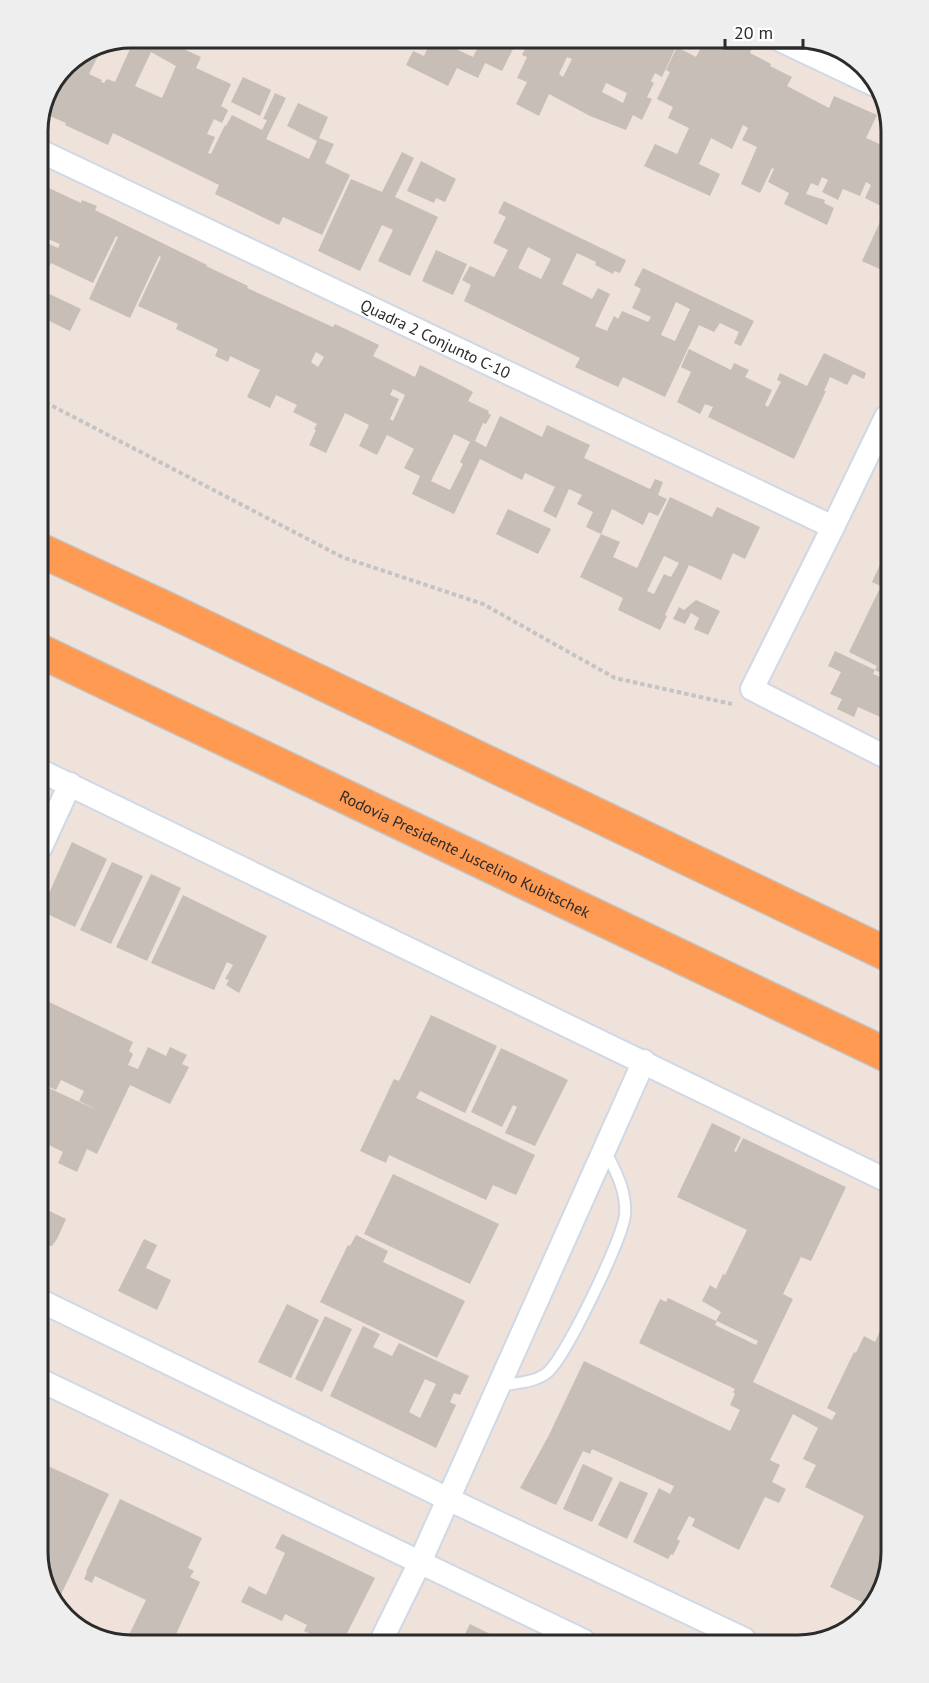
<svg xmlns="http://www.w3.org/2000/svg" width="929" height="1683" viewBox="0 0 929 1683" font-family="'PT Sans',sans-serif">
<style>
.building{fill:#c6beb7;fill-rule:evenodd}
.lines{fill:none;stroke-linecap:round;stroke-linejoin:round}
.service-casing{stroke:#d0d8e5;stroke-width:14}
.minor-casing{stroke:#d0d8e5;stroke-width:26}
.trunk-casing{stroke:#c4c4c4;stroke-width:36}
.path{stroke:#c4c4c4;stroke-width:4;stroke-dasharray:4.5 3;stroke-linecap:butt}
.service{stroke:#fff;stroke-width:10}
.minor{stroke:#fff;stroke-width:22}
.trunk{stroke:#ff9a52;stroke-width:33}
.labels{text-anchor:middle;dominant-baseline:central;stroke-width:5;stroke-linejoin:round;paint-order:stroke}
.street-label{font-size:16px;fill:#2b2b2b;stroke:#fff}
.rim{fill:none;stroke:#2b2b2b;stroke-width:3}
</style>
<rect width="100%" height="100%" fill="#eee2db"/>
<!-- building -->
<path class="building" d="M135,38H160L201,57L196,68L231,84L221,106L228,110L222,123L214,119L207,134L215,137L208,153L211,154L225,125L226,126L232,115L262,130L267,120L263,119L275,93L286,98L266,139L309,159L317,141L287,126L298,103L328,117L319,138L334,144L325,163L350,175L322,235L283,217L279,225L215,194L219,185L113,133L108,145L65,125L66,123L43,113L65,65L101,50L89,74L102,80L101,82L104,83L107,79L115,82ZM151,52L176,66L162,98L135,86Z
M419,38H446L443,43L473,57L481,41L475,38H515L509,47L513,49L502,71L485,63L478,78L457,68L448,86L406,65L413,51L424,56L428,47L417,41Z
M530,38H680L662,77L655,73L651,81L654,83L647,97L652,99L642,120L633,115L626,130L590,116L549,94L539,116L516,104L527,82L517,78L527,57L522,55ZM567,57L572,59L563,77L559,74ZM606,83L627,93L623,103L602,92Z
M706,38L727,48L731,38L752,48L750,53L771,64L770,66L792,77L787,86L829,108L834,96L877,115L866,138L884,146L885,208L865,198L871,185L866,182L860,196L843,189L838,200L822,192L828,180L822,177L818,186L811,183L806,194L825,200L824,203L834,208L827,225L784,204L789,193L768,182L774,169L772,168L760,193L741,184L757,147L742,140L748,128L743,125L732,149L711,138L699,164L720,174L710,196L644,166L655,144L677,154L689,128L668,118L673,107L657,99L670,72L666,70L677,47L696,57Z
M243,77L271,90L260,116L231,102Z
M402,152L414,158L395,197L438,217L410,276L378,261L393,230L382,225L360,271L318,251L351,179L382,192Z
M421,161L456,179L445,202L436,198L434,203L407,191Z
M38,183L81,203L82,200L97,206L95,210L207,265L206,266L248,286L247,288L333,327L335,324L379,345L373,356L415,377L420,365L462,386L473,392L468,401L489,411L488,413L491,415L486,424L483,423L475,441L486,447L500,416L542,437L547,425L590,445L584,458L650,489L655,479L663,482L658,495L667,499L658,516L649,512L643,525L612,509L601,534L586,527L593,512L577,504L582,495L569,489L556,518L543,511L555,487L525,473L522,480L480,459L454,514L412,494L420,476L404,468L414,449L387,435L377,455L359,446L369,425L345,413L326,453L309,445L316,430L314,429L317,424L293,412L297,405L276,395L270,408L247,397L260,370L230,356L228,362L215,356L218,349L176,329L178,324L138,306L161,257L159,256L130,318L89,299L118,237L116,236L93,283L51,263L39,289L81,309L70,331L39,316L38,262L49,244L58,248L60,244L48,239L38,259ZM316,352L324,357L318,367L311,362ZM393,389L405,395L393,421L390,419L399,399L390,395ZM454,434L470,442L460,462L463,464L450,490L431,481Z
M504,201L626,260L620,273L614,271L613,274L595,265L596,262L577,253L562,284L592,299L598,288L610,294L595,326L607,331L614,316L618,319L622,311L648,322L651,317L632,308L641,289L634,285L643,268L754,321L741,346L734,343L739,332L720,323L714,332L699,325L665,397L623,377L618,387L575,367L580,358L464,301L471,285L462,280L470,266L494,277L508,250L493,243L506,217L498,213ZM528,247L551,259L541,279L518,268ZM676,302L690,309L675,341L661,335Z
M885,211V269L884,271L862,261Z
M436,250L467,264L453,295L422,281Z
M689,349L731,370L734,363L749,370L745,377L772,390L765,405L768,407L781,382L777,380L780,373L807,386L824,353L866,373L864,379L853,374L847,385L830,377L824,391H826L794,459L708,417L713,407L705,404L700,414L677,402L691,372L681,367Z
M670,497L712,517L717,507L760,527L745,559L733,553L721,580L689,565L665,615L667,616L660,630L618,610L623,598L580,577L601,534L620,542L613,557L637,568ZM664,556L679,563L671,577L664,574L654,594L647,591Z
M508,509L551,529L538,554L496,534Z
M882,560L887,562V589L872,582Z
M879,590L887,594V633L885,632L883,635L887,637V676L875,670L877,666L849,652Z
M696,600L720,611L708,635L694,629L699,618L691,613L685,624L673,619L679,607L684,610Z
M835,651L875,670L873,674L887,680V720L858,707L854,717L837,709L842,699L830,694L841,672L828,666Z
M72,842L107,859L75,927L41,911Z
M112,862L143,876L111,944L80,930Z
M151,874L181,888L147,961L116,947Z
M183,895L267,936L239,993L226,985L229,980L225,979L233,965L227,962L214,990L151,963Z
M45,1000L133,1042L129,1051L133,1054L128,1065L138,1069L148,1047L166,1056L170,1047L187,1055L182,1064L189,1067L170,1104L130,1085L97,1154L87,1149L77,1172L58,1163L63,1152L43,1142L42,1085L101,1112L79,1101L84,1091L61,1080L56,1090L42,1084V1007Z
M431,1015L497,1046L465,1113L420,1091L416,1098L535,1155L516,1195L493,1185L486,1200L389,1155L386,1163L360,1151L394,1079L399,1081Z
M501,1048L568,1080L535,1146L505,1133L517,1107L513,1105L502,1127L471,1112Z
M712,1123L741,1137L734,1151L736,1152L743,1138L846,1187L811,1261L801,1257L783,1294L793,1299L753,1382L832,1420L836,1413L827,1408L854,1352L856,1353L864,1336L875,1342L890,1309L891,1552L875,1604L872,1607L830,1587L864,1516L805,1487L816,1465L803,1459L818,1428L793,1414L770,1460L780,1465L772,1482L786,1489L779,1503L765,1497L739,1550L692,1526L695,1519L689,1516L677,1539L680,1541L673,1555L671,1554L668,1559L633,1542L659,1488L670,1494L674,1486L592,1449L590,1454L583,1451L556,1505L520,1488L549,1435L584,1361L730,1431L740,1410L730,1405L735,1394L733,1392L735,1389L639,1343L660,1299L666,1302L668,1298L716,1321L721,1312L702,1301L710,1285L716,1289L723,1274L725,1275L747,1230L677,1197ZM717,1321L758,1341L756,1345L715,1325Z
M393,1174L499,1224L470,1284L364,1234Z
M43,1208L66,1219L57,1239L52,1246H47L43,1255Z
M356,1235L388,1251L383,1262L465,1301L437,1358L320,1302L348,1245L350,1246Z
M144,1239L157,1245L146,1268L171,1280L157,1310L118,1291Z
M287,1304L319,1320L291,1378L258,1362Z
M325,1316L352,1329L322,1392L295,1379Z
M363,1326L380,1334L373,1347L392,1356L399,1343L469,1376L460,1395L454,1393L450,1402L456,1405L436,1448L330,1396ZM425,1379L436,1384L420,1418L409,1412Z
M583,1464L613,1478L592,1522L563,1509Z
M48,1466L109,1494L57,1603L45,1588L44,1475Z
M620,1481L648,1493L627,1539L598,1525Z
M120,1499L202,1538L188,1568L194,1571L190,1577L200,1582L171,1645H124L146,1600L95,1576L92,1583L84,1579L87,1572H86Z
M282,1534L375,1578L342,1643H329L304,1631L307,1625L285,1614L282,1621L241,1602L249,1586L266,1595L285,1553L275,1548Z
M470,1624L500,1639L499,1642H461Z"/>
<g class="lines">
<!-- service casing -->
<g class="service-casing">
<path id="service" d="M499,1386C515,1383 535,1383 548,1372C566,1356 622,1240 625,1215C627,1191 615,1170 605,1150"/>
</g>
<!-- minor casing -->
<g class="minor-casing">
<g id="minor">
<path d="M776,38L877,86"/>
<path id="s1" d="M38,150L833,527"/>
<path d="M886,417L833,527L752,689L888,758"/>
<path d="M41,771L890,1182"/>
<path d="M41,847L70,784"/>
<path d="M43,1302L448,1499L744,1639"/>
<path d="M44,1382L584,1641"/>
<path d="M380,1643L420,1562L644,1061"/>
</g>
</g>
<!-- trunk casing -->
<g class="trunk-casing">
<g id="trunk">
<path d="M40,550L165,608L889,955"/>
<path id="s2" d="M40,651L889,1056"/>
</g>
</g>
<!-- path -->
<path class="path" d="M39,399L342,557L483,604L615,678L732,704"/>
<!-- service -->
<use href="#service" class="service"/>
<!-- minor -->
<use href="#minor" class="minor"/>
<!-- trunk -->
<use href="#trunk" class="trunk"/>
</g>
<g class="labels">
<!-- street labels -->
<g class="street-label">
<text stroke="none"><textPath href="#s1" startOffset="440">Quadra 2 Conjunto C-10</textPath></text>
<text stroke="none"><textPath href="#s2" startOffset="471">Rodovia Presidente Juscelino Kubitschek</textPath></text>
</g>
</g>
<!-- crop -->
<path d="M0 0H929V1683H0ZM131 48H798A83 83 0 0 1 881 131V1552A83 83 0 0 1 798 1635H131A83 83 0 0 1 48 1552V131A83 83 0 0 1 131 48Z" fill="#eee" fill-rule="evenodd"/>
<path class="rim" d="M131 48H798A83 83 0 0 1 881 131V1552A83 83 0 0 1 798 1635H131A83 83 0 0 1 48 1552V131A83 83 0 0 1 131 48Z"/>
<!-- scale -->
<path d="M725 39v9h78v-9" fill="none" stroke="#2b2b2b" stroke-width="3"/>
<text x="734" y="39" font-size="18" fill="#2b2b2b" stroke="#ffffff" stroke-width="4.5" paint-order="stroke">20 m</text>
</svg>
